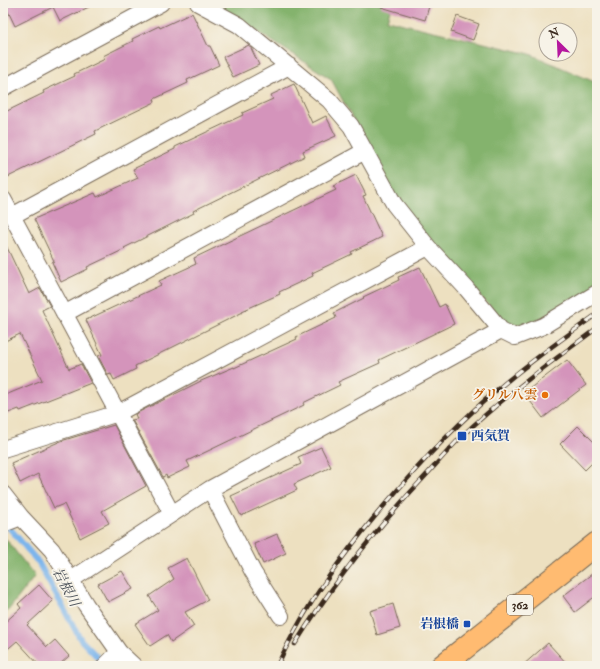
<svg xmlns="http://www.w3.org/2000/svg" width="600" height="669" viewBox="0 0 600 669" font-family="'IM FELL Double Pica','Noto Serif JP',serif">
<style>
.forest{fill:#84b36d;stroke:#606e46}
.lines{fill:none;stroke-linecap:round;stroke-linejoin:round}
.stream{stroke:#7bb5ec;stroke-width:6}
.building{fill:#d494bb}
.minor-casing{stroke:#796a57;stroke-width:18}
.trunk-casing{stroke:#796a57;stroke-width:24}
.minor{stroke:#fff;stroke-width:16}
.trunk{stroke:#ffbb71;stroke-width:22}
.rail-casing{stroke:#3b2a1e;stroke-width:4.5}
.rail{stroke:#f7f3e8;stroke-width:3;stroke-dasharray:9;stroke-linecap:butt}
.food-dot{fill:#e8710a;stroke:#f7f3e8;stroke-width:1.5}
.transit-dot{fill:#1a4fb4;stroke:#f7f3e8;stroke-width:1.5}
.labels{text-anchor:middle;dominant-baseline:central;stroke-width:3.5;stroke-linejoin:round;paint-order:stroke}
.shield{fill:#f7f3e8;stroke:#73665b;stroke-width:1}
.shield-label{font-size:12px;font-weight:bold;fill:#3b2a1e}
.food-label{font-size:13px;font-weight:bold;fill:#c56008;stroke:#f7f3e8;text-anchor:end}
.transit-label{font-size:13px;font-weight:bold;fill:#164399;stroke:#f7f3e8;text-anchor:start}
.water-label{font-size:14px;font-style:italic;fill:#4e545c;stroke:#f7f3e8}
</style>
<rect width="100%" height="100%" fill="#f7f3e8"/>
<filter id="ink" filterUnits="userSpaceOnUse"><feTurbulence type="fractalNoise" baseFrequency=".025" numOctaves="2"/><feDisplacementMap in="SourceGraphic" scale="8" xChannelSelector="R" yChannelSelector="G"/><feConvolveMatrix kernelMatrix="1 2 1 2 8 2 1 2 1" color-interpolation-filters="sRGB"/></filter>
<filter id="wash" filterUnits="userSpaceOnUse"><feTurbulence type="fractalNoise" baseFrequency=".012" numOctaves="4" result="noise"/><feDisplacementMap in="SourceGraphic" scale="16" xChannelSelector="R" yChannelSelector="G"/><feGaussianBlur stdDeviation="0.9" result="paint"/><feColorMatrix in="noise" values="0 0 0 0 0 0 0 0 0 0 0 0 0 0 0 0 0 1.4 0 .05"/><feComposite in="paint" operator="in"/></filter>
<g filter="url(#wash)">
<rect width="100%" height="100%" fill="#ede0c0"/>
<!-- forest -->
<path class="forest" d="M213,3H392L387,20L530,54L597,83V289L525,327L505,322L411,225L331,79Z
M5,538L35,576L3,617V539Z"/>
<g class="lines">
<!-- stream -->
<path class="stream" d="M7,525L38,562L81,640L105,665"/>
</g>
<g id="blocks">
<!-- building -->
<path class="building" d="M4,3H97L60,21L53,7L15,26Z
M382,3H430L425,20L381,7Z
M192,13L208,46H210L219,65L187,80L188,83L154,99L155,102L95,131L96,134L8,177L3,165V113L44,93L43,91L75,76L74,74L105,59L103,56L133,41L132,39L159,26L160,28Z
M457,16L479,24L473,40L451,32Z
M249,45L251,48L259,65L233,77L223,57Z
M294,84L312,123L326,116L336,136L303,151L305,156L193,211L194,213L124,248L125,249L87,267L88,269L61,282L52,262L54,261L34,219L95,193L97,197L138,178L133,169L175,149V147L243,115L242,113L273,99L271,95Z
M356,175L366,195L363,196L382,237L351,252L352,254L312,273L313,276L279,292L280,294L242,311L243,312L135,366L136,369L114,380L111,374L108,375L98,356L102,355L86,320L161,285L159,281L196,264L194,258L336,190L333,186Z
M3,239L29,294L40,288L50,306L42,310L69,369L81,364L91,383L20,411L19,409L3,415V396L42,380L20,334L3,342Z
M420,267L439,307L445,304L454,324L379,360L380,363L338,382L340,385L303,403L304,405L187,461L190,467L167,478L166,475L163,477L132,420L137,419L135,414L201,381L234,367V368L297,339L296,337L336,318L334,313L364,298L363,297L399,280L398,277Z
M567,360L586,385L543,418L524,393Z
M114,425L146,486L102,511L109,523L80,538L64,504L54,508L38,474L20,483L11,463L61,441Z
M578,426L597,445V458L585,470L560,444Z
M321,447L331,467L294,484L297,490L241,516L231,496L301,464L298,457Z
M277,534L286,553L263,564L254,544Z
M187,558L208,600L185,612L194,626L171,642L167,635L150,646L135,624L158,610L149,596L174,579L168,568Z
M597,570V595L575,612L563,596Z
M122,571L133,589L108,602L98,584Z
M39,585L53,601L27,625L47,647L55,640L69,656L58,666H40L17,641L3,653V624L21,608L18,604Z
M393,604L400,628L377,635L370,611Z
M548,643L569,666H522Z"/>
</g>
</g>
<g filter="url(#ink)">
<use href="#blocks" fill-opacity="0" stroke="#796a57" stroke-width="1"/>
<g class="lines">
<!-- minor casing -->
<g class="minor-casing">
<path id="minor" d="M198,3L239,25L329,100L351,126L394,204L428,247L466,288L501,330L515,337L543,326L597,293
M3,88L161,3
M3,199L172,514
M12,216L289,66
M64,314L365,151
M3,449L118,413L428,247
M210,489L253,572L281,616
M3,494L21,517L52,550L86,605L119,652L134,666
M3,524L21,517
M71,580L210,489L501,330
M105,666L119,652"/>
</g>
<!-- trunk casing -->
<g class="trunk-casing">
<path id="trunk" d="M442,666L597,543"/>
</g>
<!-- minor -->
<use href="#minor" class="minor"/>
<!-- trunk -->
<use href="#trunk" class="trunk"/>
<!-- rail casing -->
<g class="rail-casing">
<path id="rail" d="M295,644C334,582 379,525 429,472C440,460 451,447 462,436C504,396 551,362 597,328
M277,666C287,645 298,624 310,605C331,571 356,539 382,508C420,463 460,420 505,383C535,358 566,336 597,314"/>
</g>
<!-- rail -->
<use href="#rail" class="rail"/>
</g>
</g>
<!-- markers -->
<circle class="food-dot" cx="545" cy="395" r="4"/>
<g class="transit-dot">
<rect x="457" y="431" width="10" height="10" rx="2"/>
<rect x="463" y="620" width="8" height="8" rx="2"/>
</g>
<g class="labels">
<!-- shield labels -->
<rect class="shield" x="507" y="595" width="26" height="20" rx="3"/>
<g class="shield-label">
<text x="520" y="605">362</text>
</g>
<!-- food labels -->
<g class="food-label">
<text x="537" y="395">グリル八雲</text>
</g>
<!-- transit labels -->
<g class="transit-label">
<text x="471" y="436">西気賀</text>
<text x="459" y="624" text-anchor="end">岩根橋</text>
</g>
<!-- water labels -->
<g class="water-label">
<text transform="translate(66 587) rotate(62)">岩根川</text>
</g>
</g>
<!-- margin -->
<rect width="600" height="669" fill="none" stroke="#f7f3e8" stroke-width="16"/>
<!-- north arrow -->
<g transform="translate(558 42) rotate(336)"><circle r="19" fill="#f7f3e8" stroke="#aca397"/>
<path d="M0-3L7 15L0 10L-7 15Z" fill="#b5179e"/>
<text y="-6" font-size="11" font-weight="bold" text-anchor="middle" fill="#3b2a1e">N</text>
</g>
</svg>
